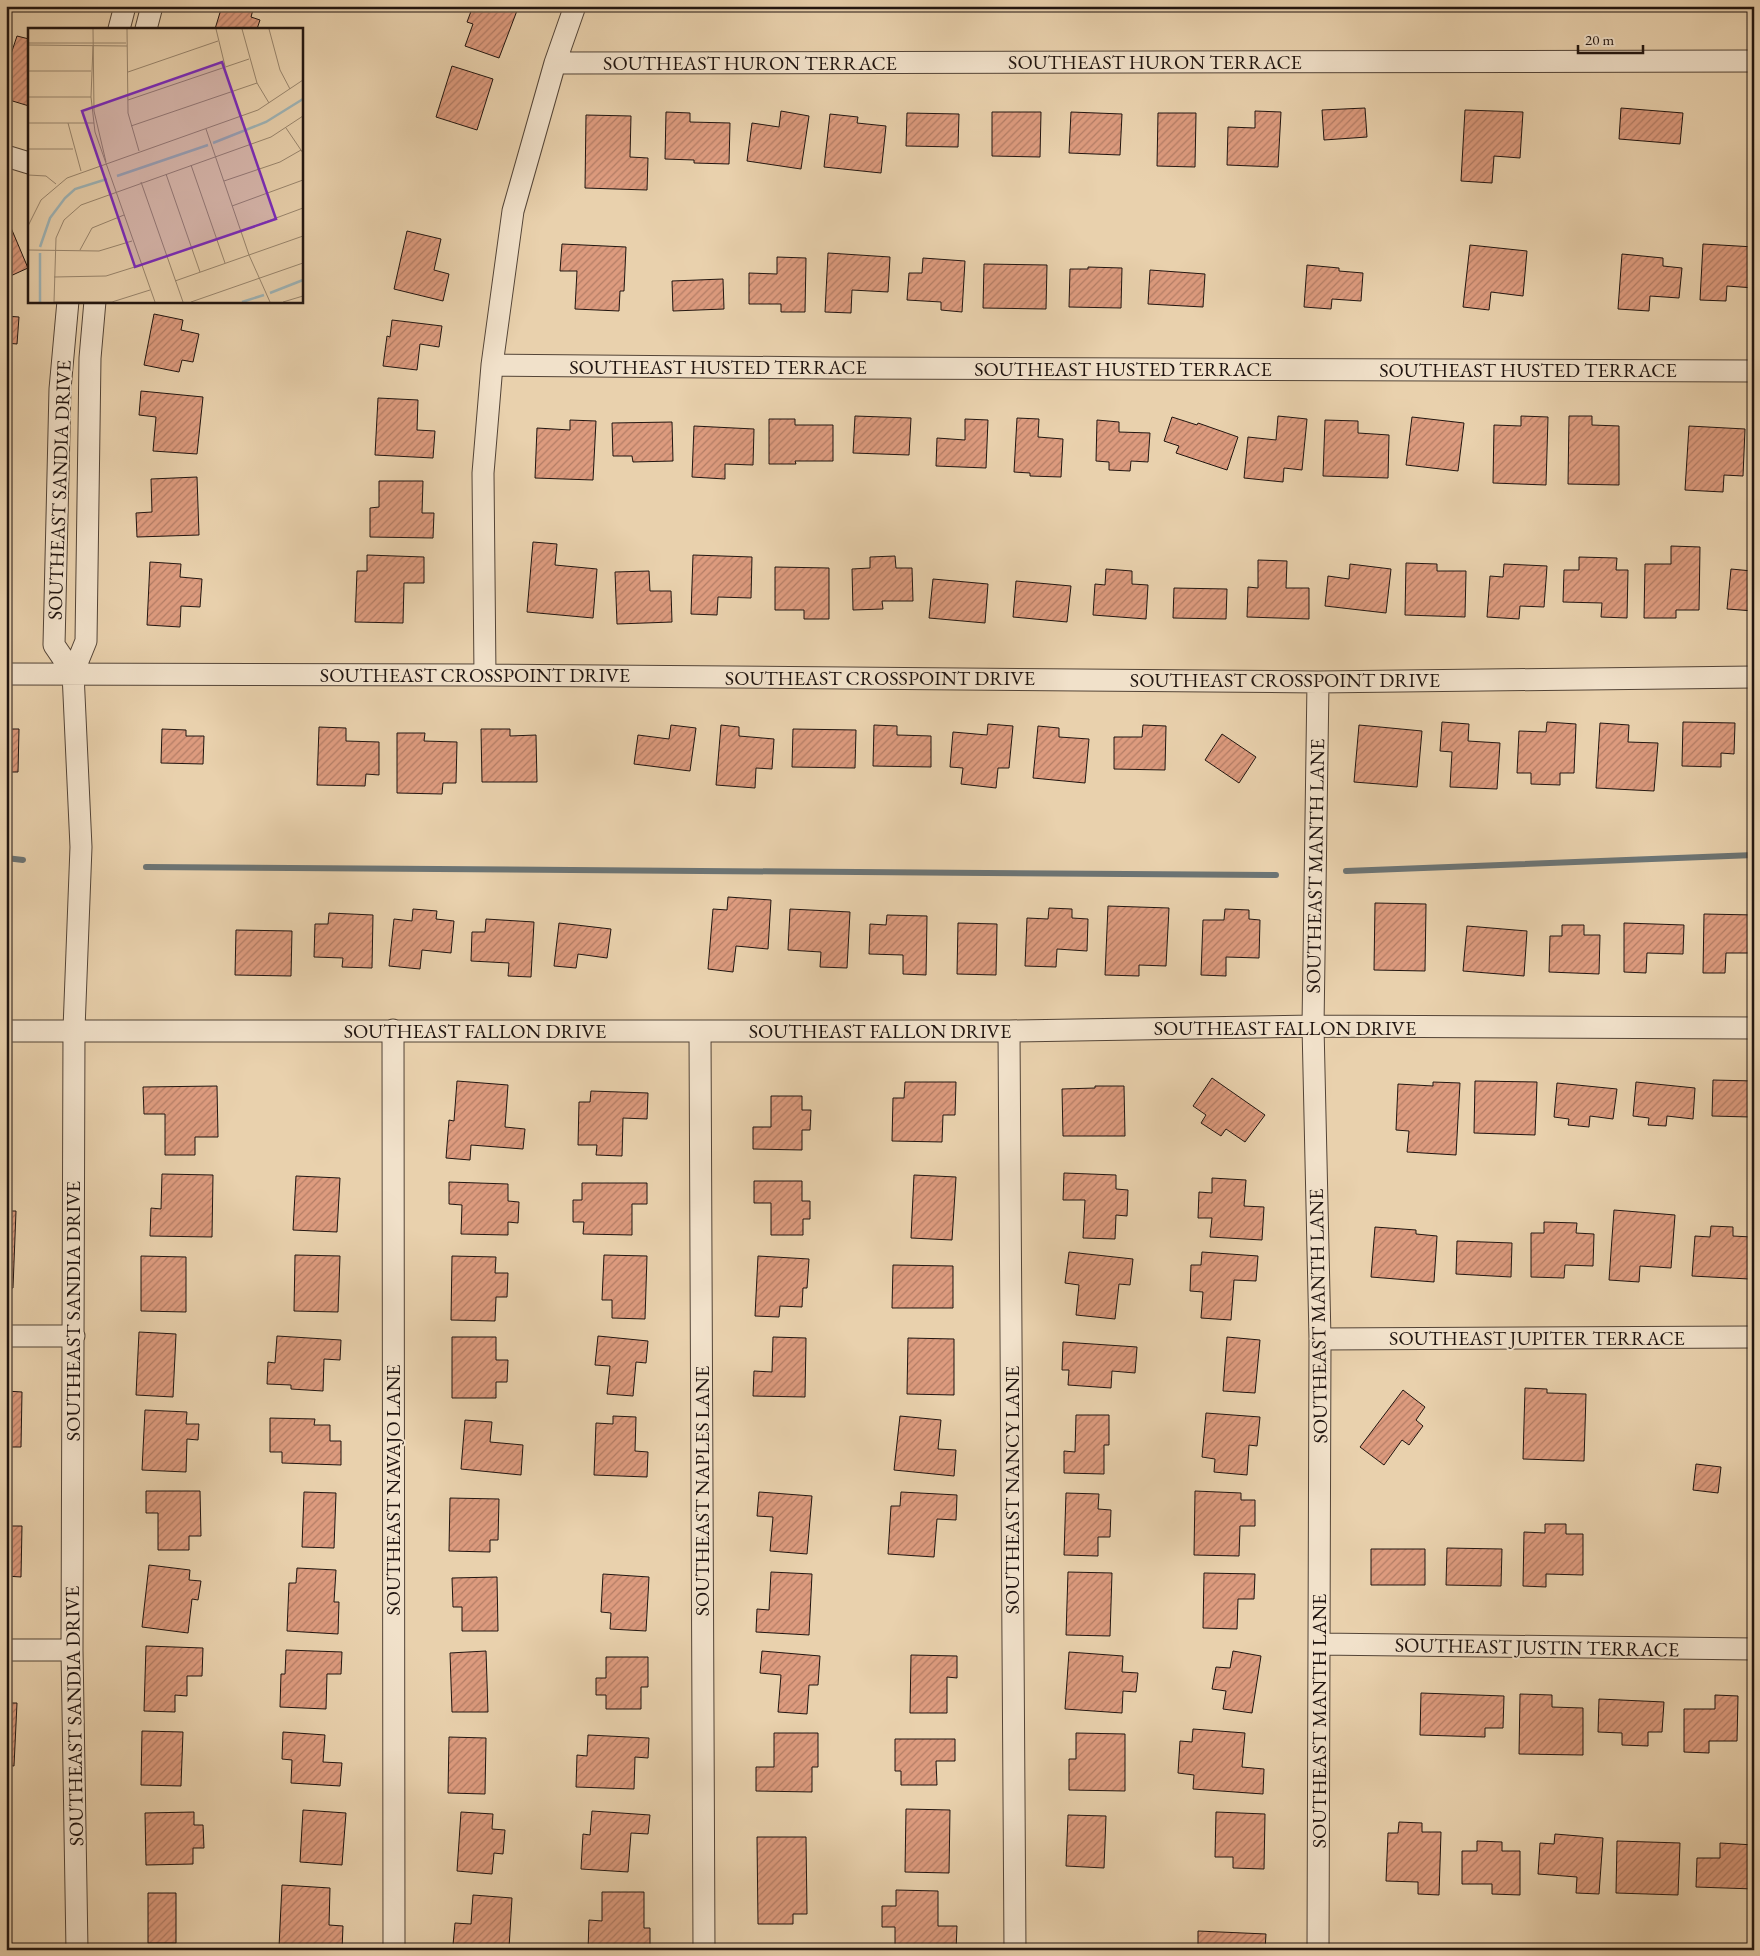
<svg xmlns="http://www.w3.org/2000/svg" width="1760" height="1956" viewBox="0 0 1760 1956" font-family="'EB Garamond',serif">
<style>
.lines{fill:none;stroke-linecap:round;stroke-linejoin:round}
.stream{stroke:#6c7474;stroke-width:6}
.building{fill:url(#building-hatch);stroke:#211510}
.minor-casing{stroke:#534437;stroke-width:23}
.minor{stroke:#f1e1ca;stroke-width:21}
.labels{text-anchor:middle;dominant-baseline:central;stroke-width:4;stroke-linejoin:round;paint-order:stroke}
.street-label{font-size:20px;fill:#211510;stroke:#f1e1ca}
.inset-river{fill:none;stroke:#9eb4b7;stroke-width:2.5}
.inset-road{fill:none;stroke:#99866e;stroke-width:1}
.view{fill:#7b2cbf;fill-opacity:0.15;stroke:#7b2cbf;stroke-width:2.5}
.inset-edge{fill:none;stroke:#211510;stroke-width:2.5}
</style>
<defs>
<pattern id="building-hatch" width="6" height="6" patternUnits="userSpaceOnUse" patternTransform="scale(1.25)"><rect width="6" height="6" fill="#dd9b7e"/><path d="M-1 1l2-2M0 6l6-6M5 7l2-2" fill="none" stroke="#b37d66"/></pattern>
</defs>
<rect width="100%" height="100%" fill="#e9d1ad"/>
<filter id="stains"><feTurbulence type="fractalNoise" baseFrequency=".004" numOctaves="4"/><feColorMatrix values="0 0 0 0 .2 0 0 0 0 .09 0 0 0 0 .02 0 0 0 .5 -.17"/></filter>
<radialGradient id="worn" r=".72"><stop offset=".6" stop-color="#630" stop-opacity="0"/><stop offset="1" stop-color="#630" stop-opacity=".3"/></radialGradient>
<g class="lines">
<!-- stream -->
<path class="stream" d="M6,858L23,860
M146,867L1276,875
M1346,871L1754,855"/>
</g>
<!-- building -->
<path class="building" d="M222,6H254L251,17L260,20L257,29H215Z
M473,6L518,8L499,58L465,46L473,24L467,22Z
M17,36L29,39V106L6,99V69Z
M452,66L493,79L477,130L436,117Z
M1365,108L1367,137L1324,140L1322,110Z
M1621,108L1683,113L1680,144L1619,139Z
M1465,110L1523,112L1520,158L1494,156L1492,183L1461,181Z
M781,111L809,116L801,169L747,161L752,123L779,127Z
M1255,111L1281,112L1278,167L1227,165L1228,127L1255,128Z
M666,112L690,113V122L730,123L729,164L694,163V160L665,159Z
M992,112H1041L1040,157L992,156Z
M1071,112L1122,114L1120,155L1069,153Z
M907,113L959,114L958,147L906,146Z
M1158,113H1196L1195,167L1157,166Z
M830,114L858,117L857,123L886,126L881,173L824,167Z
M586,115L631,116L630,157L648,158L647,190L585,188Z
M6,216L28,268L6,278Z
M407,231L441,239L434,270L449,274L443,301L394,289Z
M562,244L626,247L624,291H620L619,311L575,309L577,271H560Z
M1703,244L1754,247V288L1727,286L1726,301L1700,300Z
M1470,245L1527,251L1523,296L1491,292L1489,310L1463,307Z
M828,253L890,257L888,292L852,290L851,313L825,312Z
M1622,254L1663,258V266L1682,268L1679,298L1650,296L1649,311L1618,309Z
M777,257L806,258L805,312H781V304H749V273L777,274Z
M923,258L965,261L962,312L941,310V302L907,300L909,273H922Z
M984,264L1047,265L1046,309L983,308Z
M1307,265L1339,268V271L1363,273L1361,301L1332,299L1331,309L1304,307Z
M1088,267L1122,268L1121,308L1069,307L1070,269H1088Z
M1150,270L1205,274L1203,307L1148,304Z
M723,279L724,309L673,311L672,281Z
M154,314L183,320L181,330L199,334L193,362L182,360L179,372L144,365Z
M6,316L19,317L17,344L6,343Z
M392,320L442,326L439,347L420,344L417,370L383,366L387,336L390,337Z
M141,391L203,397L197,454L153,451L156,417L139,415Z
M6,395H11L8,456H6Z
M378,398L418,400L417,430L435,431L433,458L375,455Z
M855,416L911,418L909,455L853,453Z
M1278,416L1307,419L1302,470L1284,468L1283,482L1244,478L1248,437L1276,440Z
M1521,416L1548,417L1546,485L1493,483L1494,425L1521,426Z
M1569,416H1592V425L1619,426V485L1568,484Z
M1172,417L1197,425L1198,423L1238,437L1227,470L1176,453L1179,446L1164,441Z
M1412,417L1464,423L1458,471L1406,465Z
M1017,418L1039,419L1038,437L1063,439L1061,477L1030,476V473L1014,472Z
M769,419H795V425H833V461H795L796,464H769Z
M965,419L988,420L986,468L936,466L937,438L965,440Z
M570,420L596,421L593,480L535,478L537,428L570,430Z
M1097,420L1119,422V432L1150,433L1148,462L1131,461L1130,471L1109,470V462L1096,461Z
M1325,420L1358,421V433L1389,435L1388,478L1323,476Z
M672,422L673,461L633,462L632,456H613L612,423Z
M694,426L754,429L753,465L725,464V479L692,477Z
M1689,426L1745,429L1743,476L1724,475L1723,492L1685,490Z
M197,477L199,535L137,537L136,513L152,512L151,479Z
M379,481H423L422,513H434L433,538L370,537V508L379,507Z
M533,542L557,544L555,565L597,569L593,618L527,612Z
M1671,546L1700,547L1699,610H1676V618H1644L1645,564H1671Z
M367,555L424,557V583H404L403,623L355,622L357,571H367Z
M693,555L752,557L751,598L718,597L717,615L691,614Z
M895,556L896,568H912L913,601H882L883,609L853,610L852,569L870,568V557Z
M1579,557L1617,558L1616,570H1628L1627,618L1601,617L1602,603L1563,602L1564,570H1579Z
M1258,560L1287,561L1286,588H1309V619L1247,617L1248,587L1258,588Z
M150,562L181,564L180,577L202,579L200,607L181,606L180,627L147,625Z
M1753,562L1754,611L1727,609L1731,569L1752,571Z
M1406,563L1437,564V571H1466L1465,617L1405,615Z
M1350,564L1391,569L1386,613L1325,606L1328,576L1349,579Z
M1504,564L1547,566L1544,607L1520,606L1519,619L1487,617L1490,576L1503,577Z
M775,567L829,568V619H804V610H775Z
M1106,569L1132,571V584L1148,585L1146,619L1093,615L1095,584L1105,585Z
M649,571L650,591H671L672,622L617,624L615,572Z
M933,579L988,584L985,623L929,618Z
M1016,581L1071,586L1067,622L1013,617Z
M1174,588L1227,589L1226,619L1173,618Z
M1442,722L1469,724L1468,741L1500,743L1497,789L1450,787L1452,752L1440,751Z
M1547,722L1576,724L1574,773H1560V785L1531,784V773H1517L1519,731L1546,732Z
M1683,722L1735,723L1734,754L1721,753V767L1682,766Z
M1600,723L1629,725L1628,742L1658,743L1654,791L1596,788Z
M988,724L1013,726L1009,768H998L996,788L961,784L963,768L950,767L953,732L987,735Z
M671,725L696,728L690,771L634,764L638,735L669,739Z
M721,725L739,727V736L774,739L772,769L756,768L755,788L716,785Z
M874,725L897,726V735L931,736V767L873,766Z
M1143,725L1166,726L1165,770L1114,769V737H1142Z
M1359,725L1422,731L1417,787L1354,782Z
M1038,726L1059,728V737L1089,739L1085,783L1033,778Z
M319,727L346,728V741L379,742V775L366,774L365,786L317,785Z
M6,729H19L18,772H6Z
M162,729L186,730V736H204L203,764L161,763Z
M481,729H510V736L536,735L537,782H482Z
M793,729L856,730L855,768L792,767Z
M397,733H425L424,741L457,742L456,783H443L442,794L397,793Z
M1222,734L1256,757L1239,783L1205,760Z
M728,897L771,900L768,949L736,946L733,972L708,969L713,909L727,910Z
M1375,903L1426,904L1425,971L1374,970Z
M1108,906L1169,908L1166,966L1139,965V976L1105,975Z
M1049,908L1072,909V918L1088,919L1087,951L1057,949L1056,967L1025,966L1027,918L1048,919Z
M413,909L437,911L436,919L454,921L451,953L422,950L420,969L389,966L394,919L412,921Z
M790,909L850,912L847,968L820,967L821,952L788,950Z
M1225,909L1249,910V919L1260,920L1259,958L1226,957V976L1201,975L1203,920H1224Z
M329,913L373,915L372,968L342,967L343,958L314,957L315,924H328Z
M1704,914L1754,915L1753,953H1726L1725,973H1703Z
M887,915L927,916L926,975L903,974V955L869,954L870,924L886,925Z
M486,919L534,922L531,977L508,976L509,963L471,961L472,932H485Z
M559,923L611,929L607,958L578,954L576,968L554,966Z
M958,923L997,924L996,975L957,974Z
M1624,923L1684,925L1683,954L1647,953L1646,973L1624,972Z
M1562,925H1584V935H1600L1599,974L1549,972L1550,936H1562Z
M1467,926L1527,931L1524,976L1463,971Z
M236,930L292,931L291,976L235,975Z
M1212,1078L1265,1115L1245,1142L1226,1129L1221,1136L1201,1123L1206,1115L1193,1106Z
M1713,1080L1754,1081V1110H1750V1117L1712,1116Z
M457,1081L508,1085L505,1127L525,1129L523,1149L471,1145L470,1160L446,1158L449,1120L454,1121Z
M1475,1081L1537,1082L1535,1135L1474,1133Z
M905,1082H956L955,1115H943L942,1142L892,1141L893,1098H904Z
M1433,1082L1460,1083L1456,1155L1407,1152L1409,1131L1396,1130L1398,1084L1433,1086Z
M1636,1082L1695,1088L1693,1119L1667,1116L1666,1126L1648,1125L1649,1118L1633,1116Z
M1557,1083L1617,1089L1613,1119L1590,1116L1589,1127L1568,1125L1569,1119L1554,1117Z
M217,1086L218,1137H195V1155H165V1114H144L143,1087Z
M1095,1086H1124L1125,1136H1063L1062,1089L1095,1088Z
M591,1091L648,1093L647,1119L623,1118L622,1156L596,1155L597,1145H578L579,1102H590Z
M6,1092H11V1130H6Z
M771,1096H802V1110H811L810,1130H802V1150L753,1149V1127H771Z
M1064,1173L1116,1175V1189L1128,1190L1127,1216L1116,1215L1115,1239L1083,1238L1085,1200H1063Z
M162,1174L213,1175L212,1237L150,1236L151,1208L161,1209Z
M914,1175L956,1177L952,1240L911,1238Z
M296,1176L340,1178L337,1232L293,1230Z
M1212,1178L1246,1180L1244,1206L1264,1207L1262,1240L1210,1237L1212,1218H1198L1199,1192L1212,1193Z
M754,1181H802V1201H810V1219H803V1235H771V1203H754Z
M449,1182L508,1184V1201L519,1202L518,1223L508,1222V1235L461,1234L462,1205L449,1204Z
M582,1183H647V1204H632V1235L583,1234L584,1222H573V1200H582Z
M1614,1210L1675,1215L1671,1268L1640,1266L1639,1282L1609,1280Z
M6,1211H16L13,1288H6Z
M1544,1222L1577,1223L1576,1233L1594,1234L1593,1266L1565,1265L1564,1278L1531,1277V1233H1544Z
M1711,1226L1733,1227V1236L1751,1237L1749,1279L1692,1276L1695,1236L1710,1237Z
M1375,1227L1416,1230V1234L1437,1236L1434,1282L1371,1277Z
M1457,1241L1512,1243L1511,1277L1456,1274Z
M1069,1252L1133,1259L1130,1285L1119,1284L1115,1319L1076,1315L1079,1285L1065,1283Z
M1202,1252L1258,1256L1256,1281L1234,1280L1231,1320L1201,1318L1203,1292L1190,1291L1191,1265H1201Z
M295,1255L340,1256L338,1312L294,1311Z
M604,1255L647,1256L645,1319L612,1318V1300H602Z
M141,1256L186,1257V1312L141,1311Z
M452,1256L496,1257L495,1273H508L507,1297H496L495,1321L451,1320Z
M758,1256L809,1259L807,1288H803L802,1307L780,1306L779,1317L755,1316Z
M893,1265L953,1266V1308H892Z
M139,1332L176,1334L173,1397L136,1395Z
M277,1336L341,1340L340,1360L324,1359L323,1391L291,1389V1385L267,1384L268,1362L275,1363Z
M598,1336L648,1341L646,1363L636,1362L633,1396L607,1394L610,1366L595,1365Z
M452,1337H496V1360H508L507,1382H496V1398H452Z
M773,1337L806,1338L805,1397L753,1396L754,1371L772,1372Z
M1227,1337L1260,1340L1255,1393L1223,1391Z
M908,1338L954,1339V1395L907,1394Z
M1063,1342L1137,1347L1135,1373L1112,1371L1111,1388L1068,1385L1069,1370H1062Z
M1525,1388L1547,1389V1393L1586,1394L1584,1461L1523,1459Z
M1403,1390L1425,1407L1416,1420L1423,1426L1409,1445L1402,1440L1384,1465L1360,1447Z
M6,1391L22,1392L21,1447H6Z
M145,1410L187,1412L186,1424H199L198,1440L187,1439L186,1472L142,1470Z
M1206,1413L1260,1417L1257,1446L1249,1445L1247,1475L1214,1472L1215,1459L1202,1457Z
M1076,1415H1109V1445H1104V1474L1064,1473V1451L1075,1452Z
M613,1416L636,1417L635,1451L648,1452L647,1477L594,1475L596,1423L613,1424Z
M900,1416L941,1420L938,1449L956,1450L954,1476L894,1470Z
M270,1418L315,1419L314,1425H330V1441H341V1465L282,1463V1452H270Z
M465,1420L492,1422L490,1442L523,1445L521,1475L461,1469Z
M1696,1464L1721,1467L1718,1493L1693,1490Z
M146,1491H200L201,1536H189V1550H158V1513H146Z
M1195,1491L1241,1493V1500H1255V1526H1240L1239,1556L1194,1555Z
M304,1492L336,1493L334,1548L302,1547Z
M759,1492L812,1496L807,1554L770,1551L773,1517L757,1516Z
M901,1492L957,1495L956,1520L937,1519L934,1557L888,1554L891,1506H900Z
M1066,1493L1099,1494L1098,1509L1111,1510L1110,1537H1098V1556L1064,1555Z
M450,1498L499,1499L498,1540H490V1552L449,1551Z
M1545,1524H1566V1534H1583V1575L1546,1574V1587L1523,1586L1524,1532L1545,1533Z
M6,1526H22L21,1577L6,1576Z
M1447,1548L1502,1549L1501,1586L1446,1585Z
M1371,1549H1425V1585H1371Z
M149,1565L190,1570L189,1580L201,1581L198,1600L192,1599L188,1633L142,1627Z
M297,1568L336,1570L334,1602H339L338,1634L287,1631L289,1583H296Z
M771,1572L812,1574L809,1635L756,1632L757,1609L769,1610Z
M1068,1572L1112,1573L1110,1636L1066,1635Z
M1204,1573L1255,1574L1254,1599H1238L1237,1629L1203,1628Z
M603,1574L649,1577L646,1631L610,1629L611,1613L601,1612Z
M497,1577L498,1631H462V1607H453L452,1578Z
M146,1646L203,1648L202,1676H187V1696L175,1695V1712L144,1711Z
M286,1650L342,1652L341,1674H327L326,1709L280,1707L281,1674H285Z
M486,1651L488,1712H452L450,1653Z
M762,1651L820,1656L818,1685H809L807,1714L778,1712L781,1675L760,1673Z
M1233,1651L1261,1656L1252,1713L1223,1709L1226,1691L1212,1689L1216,1667L1230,1668Z
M1069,1652L1123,1656L1122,1672L1138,1673L1136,1692L1123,1691L1122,1713L1065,1709Z
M911,1655L957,1656V1678L947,1677V1713H910Z
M606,1657H648V1687H641V1709H606V1695H596V1678H606Z
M1421,1693L1504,1696L1503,1728H1485V1737L1420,1735Z
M1520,1694L1552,1695V1707L1583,1708V1755L1519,1754Z
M1715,1695L1738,1696L1737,1741H1709V1753L1684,1752V1709H1715Z
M1599,1699L1664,1702L1662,1732H1648V1746L1622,1745V1733L1598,1732Z
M6,1703H17L14,1766L6,1765Z
M1193,1729L1245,1733L1242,1767L1264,1769L1263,1794L1193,1789L1194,1775L1178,1773L1180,1741L1192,1742Z
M142,1731L183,1732L181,1786L141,1785Z
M283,1732L325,1735L323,1762L342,1763L340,1786L291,1783L292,1760L282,1759Z
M774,1733H818V1767H812V1792L756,1791V1767H774Z
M1076,1733L1125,1734V1791L1069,1790V1759H1076Z
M588,1735L649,1738L648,1758L635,1757L634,1789L576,1787L577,1755L587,1756Z
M449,1737L486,1738L485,1794L448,1793Z
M895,1739H955V1761H936L937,1785H901V1771H895Z
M906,1809L950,1810L949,1873L905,1872Z
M303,1810L346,1813L342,1865L300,1862Z
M592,1811L650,1815L648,1834L631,1833L628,1872L581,1869L583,1834L590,1835Z
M194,1812V1825H203L204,1848H193V1864L146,1865L145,1813Z
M461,1812L493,1814L492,1829L505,1830L503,1854L494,1853L492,1874L457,1871Z
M1216,1812L1265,1814L1264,1869L1233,1868V1857H1215Z
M1068,1815L1106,1816L1104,1868L1066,1866Z
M1399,1822L1422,1823V1832H1441L1439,1895L1418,1894V1882L1386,1881L1388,1833H1398Z
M1555,1834L1603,1838L1599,1894L1576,1893L1577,1877L1538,1874L1540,1843L1554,1844Z
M757,1837H806L807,1914H793V1924H758Z
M1477,1841L1502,1842V1851H1520V1895L1492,1894V1884H1462V1851H1477Z
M1617,1841L1680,1843L1678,1895L1616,1893Z
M1720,1843L1754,1845V1889L1696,1887L1697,1858H1720Z
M6,1848H11L10,1893H6Z
M282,1885L330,1888L329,1925L343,1926L342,1950L279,1947Z
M896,1890L938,1891V1926H957L956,1950H895V1927H882V1906H896Z
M602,1892H644V1928H650V1950H588L589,1920L602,1921Z
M148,1893H176V1943H148Z
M473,1895L512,1898L509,1948L453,1945L455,1923L471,1924Z
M1198,1931L1266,1934L1265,1950H1198Z"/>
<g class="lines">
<!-- minor casing -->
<g class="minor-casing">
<path id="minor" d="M119,29L125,6
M146,29L152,6
M555,63L1754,61
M6,156L29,163
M68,301L60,389L54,645L73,673
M492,365L833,368L1754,371
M6,674L485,675L1318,682L1754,677
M485,675L483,473L492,365L513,211L555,63L575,6
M1318,682L1313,1026L1320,1339L1318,1950
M393,1030L394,1950
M6,1031H1009L1313,1026L1754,1028
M700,1031L704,1950
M1009,1031L1015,1950
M6,1336H74
M1320,1339L1754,1337
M1319,1644L1754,1649
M6,1650H72
M77,1950L72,1650L74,1029L81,847L73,673L86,641L90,358L95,301"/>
</g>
<!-- minor -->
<use href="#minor" class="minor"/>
</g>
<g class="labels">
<!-- street labels -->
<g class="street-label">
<text x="1155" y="62">SOUTHEAST HURON TERRACE</text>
<text x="750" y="63">SOUTHEAST HURON TERRACE</text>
<text x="718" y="367">SOUTHEAST HUSTED TERRACE</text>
<text x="1123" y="369">SOUTHEAST HUSTED TERRACE</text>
<text x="1528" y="370">SOUTHEAST HUSTED TERRACE</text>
<text transform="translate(59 490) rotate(-88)">SOUTHEAST SANDIA DRIVE</text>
<text x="475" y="675">SOUTHEAST CROSSPOINT DRIVE</text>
<text x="880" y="678">SOUTHEAST CROSSPOINT DRIVE</text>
<text x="1285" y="680">SOUTHEAST CROSSPOINT DRIVE</text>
<text transform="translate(1315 866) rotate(-89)">SOUTHEAST MANTH LANE</text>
<text x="1285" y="1028">SOUTHEAST FALLON DRIVE</text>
<text x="475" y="1031">SOUTHEAST FALLON DRIVE</text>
<text x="880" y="1031">SOUTHEAST FALLON DRIVE</text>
<text transform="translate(73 1311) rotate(-90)">SOUTHEAST SANDIA DRIVE</text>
<text transform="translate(1318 1316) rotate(-91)">SOUTHEAST MANTH LANE</text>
<text x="1537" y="1338">SOUTHEAST JUPITER TERRACE</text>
<text transform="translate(393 1490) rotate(-90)">SOUTHEAST NAVAJO LANE</text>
<text transform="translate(1012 1490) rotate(-90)">SOUTHEAST NANCY LANE</text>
<text transform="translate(702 1491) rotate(-90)">SOUTHEAST NAPLES LANE</text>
<text transform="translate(1537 1647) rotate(1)">SOUTHEAST JUSTIN TERRACE</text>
<text transform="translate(74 1716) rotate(-91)">SOUTHEAST SANDIA DRIVE</text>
<text transform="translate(1319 1721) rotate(-90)">SOUTHEAST MANTH LANE</text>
</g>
</g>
<!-- overview -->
<g transform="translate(28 28)">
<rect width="275" height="275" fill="#e9d1ad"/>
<path class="inset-river" d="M185,115L238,94L275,71M89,148L180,117M12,219L22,190L37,170L47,161L79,151M242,265L275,252M12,274V225M214,274L236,267"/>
<path class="inset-road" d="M65,1L66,83L78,134M99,1L100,85L111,123M188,1L197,38M214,1L229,55L241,75M241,1L252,42L262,61M0,15H98M0,17L99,18M65,18L63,69L67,104L127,274M0,43H63M100,44L190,13M0,69H63M100,72L221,31M0,95H66M40,95L53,143M103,98L229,55M258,100L275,125M178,101L221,227L242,274M0,121H45M163,137L197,235M138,146L172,244M0,147L18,148L28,156M196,153L252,134L273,122M113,154L155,274M204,178L275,152M0,198L13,172L39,150L230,82L275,52M213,203L275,180M0,222L71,223L104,213M52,222L64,200L96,187M26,249L78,248L113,237M147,253L275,208M26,274L28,210L36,192L53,177L243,109L275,88M26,274H84L122,262M163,274L275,235M255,274L275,268"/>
<path class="view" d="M194,34L248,191L107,239L54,83Z"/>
<rect width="275" height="275" class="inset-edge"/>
</g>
<!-- margin -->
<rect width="1760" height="1956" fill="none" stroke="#e9d1ad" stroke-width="25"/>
<rect x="8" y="8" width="1745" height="1941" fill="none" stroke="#211510" stroke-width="2.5"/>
<rect x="12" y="12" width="1735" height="1931" fill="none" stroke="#211510"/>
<!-- scale -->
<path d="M1578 45v8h65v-8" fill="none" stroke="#211510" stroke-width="2.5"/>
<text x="1585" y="45" font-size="15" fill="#211510" stroke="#f1e1ca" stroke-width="4" paint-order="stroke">20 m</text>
<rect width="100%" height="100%" filter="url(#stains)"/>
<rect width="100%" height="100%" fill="url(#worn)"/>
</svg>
